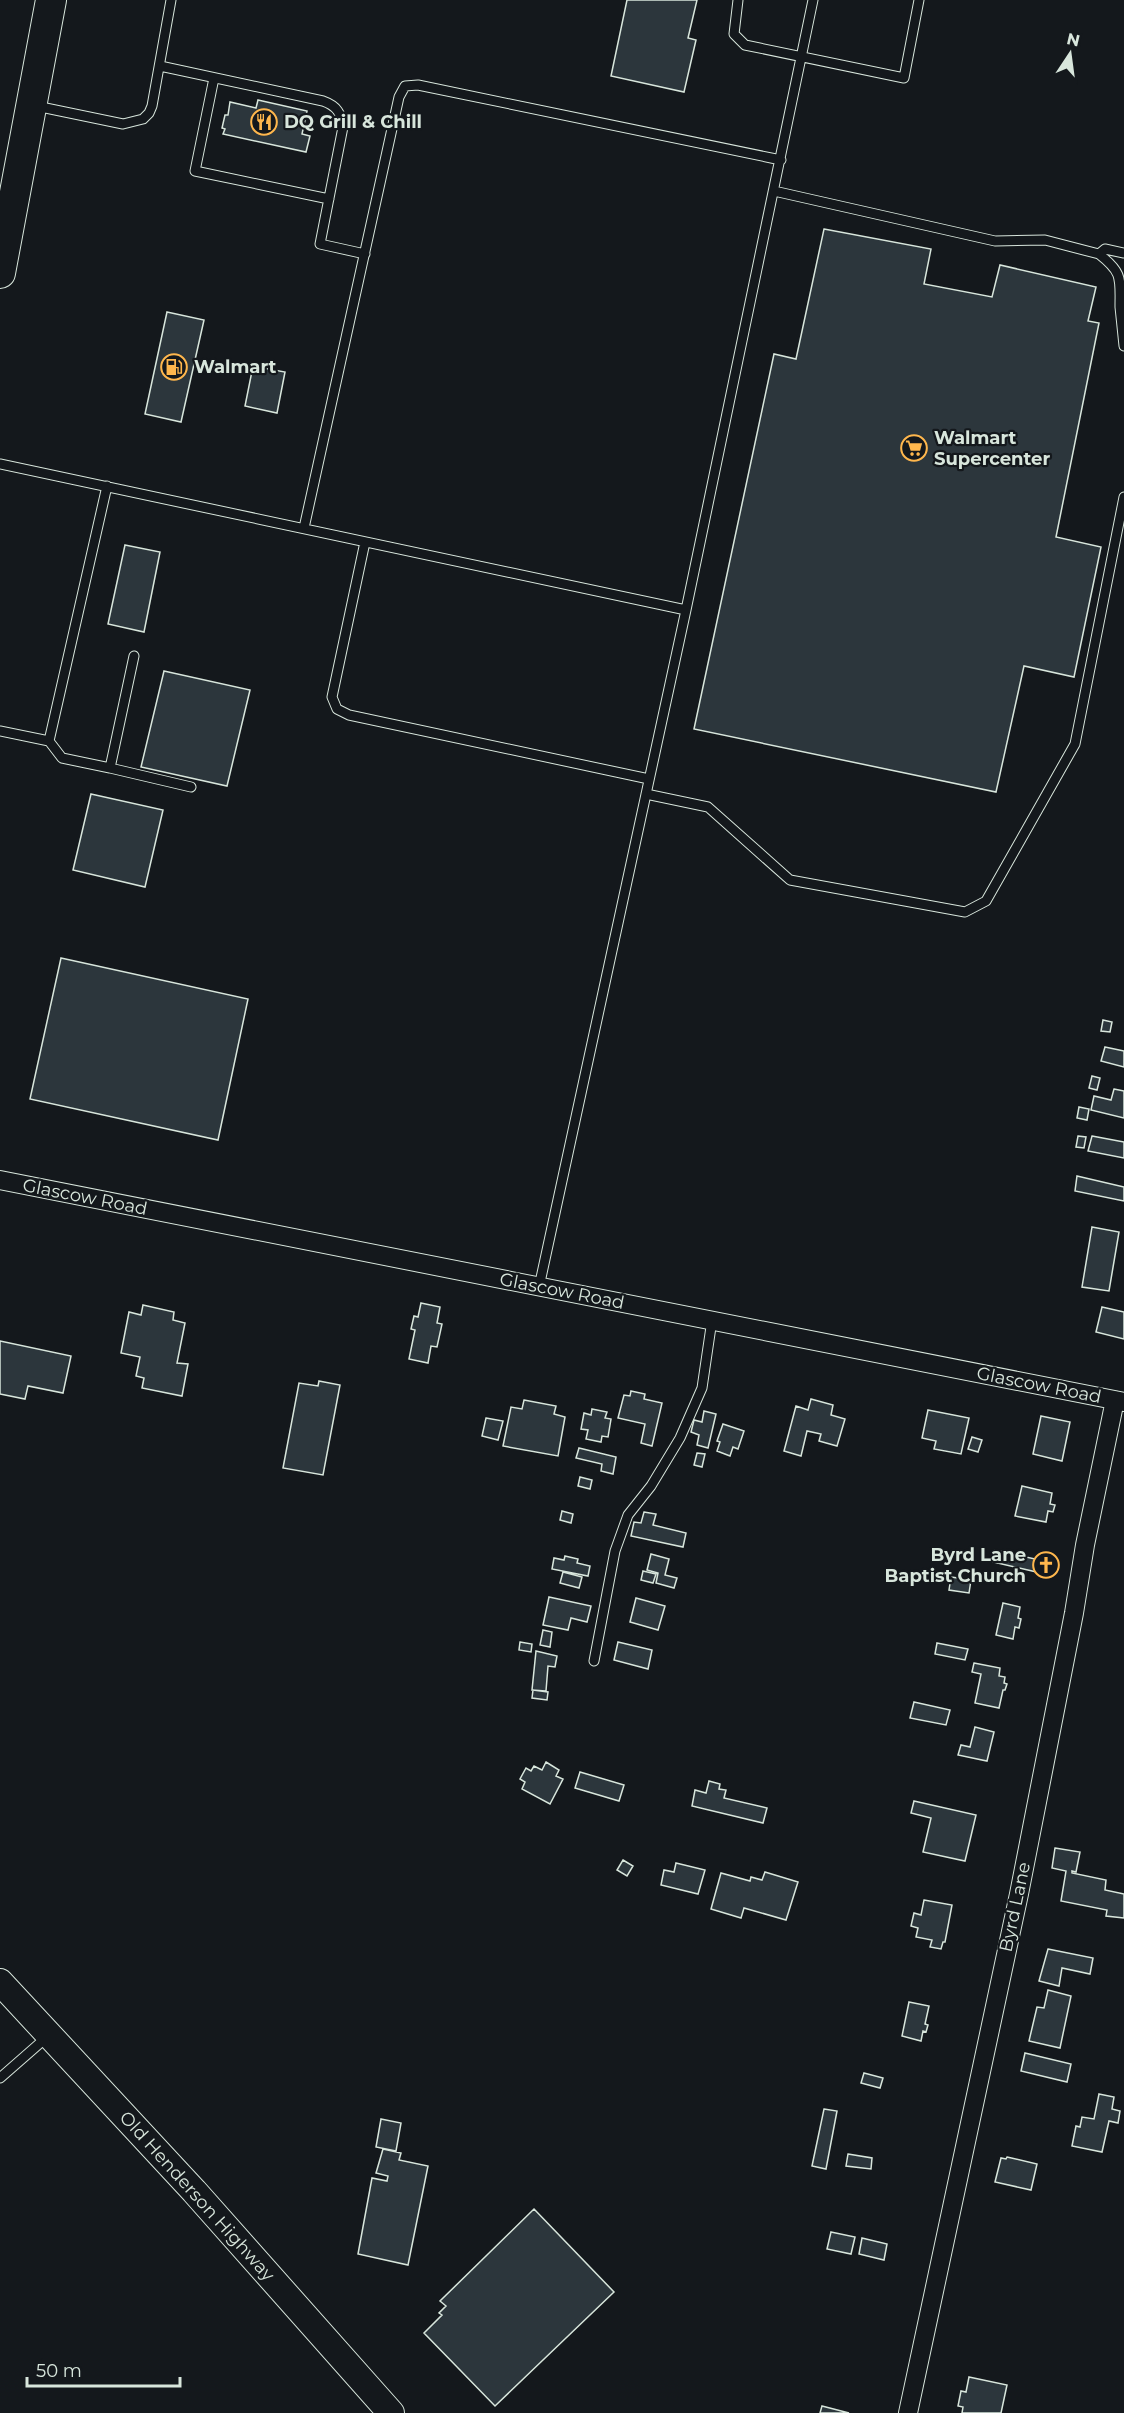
<svg xmlns="http://www.w3.org/2000/svg" width="1124" height="2413" viewBox="0 0 1124 2413" font-family="Montserrat,sans-serif">
<style>
.building{fill:#2c363c;stroke:#d8e6dc;stroke-width:1.5}
.lines{fill:none;stroke-linecap:round;stroke-linejoin:round}
.service-casing{stroke:#d8e6dc;stroke-width:11}
.minor-casing{stroke:#d8e6dc;stroke-width:20}
.secondary-casing{stroke:#d8e6dc;stroke-width:28}
.trunk-casing{stroke:#d8e6dc;stroke-width:32}
.service{stroke:#14181c;stroke-width:9}
.minor{stroke:#14181c;stroke-width:18}
.secondary{stroke:#14181c;stroke-width:26}
.trunk{stroke:#14181c;stroke-width:30}
.labels{text-anchor:middle;dominant-baseline:central;stroke-width:4.5;stroke-linejoin:round;paint-order:stroke}
.poi-label{font-size:18px;font-weight:bold;fill:#d8e6dc;stroke:#14181c;text-anchor:start}
.street-label{font-size:18px;fill:#d8e6dc;stroke:#14181c}
</style>
<rect width="100%" height="100%" fill="#14181c"/>
<!-- building -->
<path class="building" d="M627,0H697L688,38L696,40L684,92L611,76Z
M258,100L307,111L302,134L310,136L306,152L223,134L225,129L222,128L225,115H228L230,102L256,108Z
M824,229L931,249L924,284L992,297L1000,265L1096,287L1088,321L1099,323L1056,537L1101,547L1074,677L1024,666L996,792L694,729L774,354L796,359Z
M167,312L204,320L181,422L145,414Z
M253,366L285,372L277,413L245,406Z
M125,545L160,552L144,632L108,624Z
M164,671L250,690L227,786L141,767Z
M91,794L163,810L145,887L73,870Z
M61,958L248,999L218,1140L30,1099Z
M1103,1020L1112,1022L1110,1032L1101,1031Z
M1105,1047L1124,1051V1067L1101,1061Z
M1092,1076L1100,1078L1097,1090L1089,1088Z
M1114,1089L1124,1091V1118L1091,1110L1094,1096L1111,1100Z
M1079,1107L1089,1109L1087,1120L1077,1118Z
M1078,1136L1086,1137L1084,1148L1076,1147Z
M1092,1136L1124,1142V1158L1088,1151Z
M1077,1176L1124,1187V1201L1075,1191Z
M1092,1227L1119,1232L1109,1291L1082,1287Z
M421,1303L440,1307L437,1323L442,1324L437,1347L431,1346L428,1363L409,1359L415,1330L411,1329L414,1316L418,1317Z
M143,1305L174,1312L173,1320L185,1323L177,1363L188,1364L182,1396L142,1388L144,1378L136,1376L140,1357L121,1353L129,1312L141,1315Z
M1102,1307L1124,1312V1339L1096,1332Z
M0,1341L71,1356L63,1393L28,1386L25,1399L0,1394Z
M319,1381L340,1385L323,1475L283,1468L299,1383L318,1386Z
M631,1391L645,1394L644,1399L662,1403L652,1446L641,1443L645,1424L618,1418L624,1395L630,1396Z
M811,1399L833,1405L831,1415L845,1419L837,1446L819,1441L821,1434L807,1431L801,1456L784,1451L796,1406L808,1410Z
M524,1400L556,1406L554,1414L565,1417L558,1456L503,1446L511,1407L522,1409Z
M592,1409L607,1412L605,1418L611,1419L608,1437L602,1436L601,1442L586,1439L588,1430L581,1429L584,1413L591,1415Z
M928,1410L969,1418L961,1454L934,1449L936,1441L922,1438Z
M704,1411L716,1414L708,1448L697,1445L699,1435L691,1432L694,1420L702,1422Z
M1041,1416L1070,1422L1062,1461L1033,1454Z
M486,1418L503,1421L498,1440L482,1436Z
M723,1424L744,1431L738,1449L733,1447L730,1456L717,1451L720,1442L717,1441Z
M972,1437L982,1440L978,1452L968,1449Z
M579,1448L616,1457L613,1474L601,1471L602,1464L576,1458Z
M697,1453L705,1454L702,1467L694,1465Z
M580,1477L592,1480L590,1489L578,1486Z
M1022,1486L1052,1493L1050,1504L1055,1505L1053,1512L1048,1511L1046,1522L1015,1516Z
M562,1511L573,1514L571,1523L560,1520Z
M644,1512L656,1514L653,1525L686,1533L683,1547L631,1536L634,1522L641,1523Z
M995,1550L1044,1561L1041,1573L993,1562Z
M651,1554L669,1559L665,1575L677,1578L674,1588L656,1583L658,1573L647,1570Z
M565,1556L578,1559L577,1563L590,1566L588,1576L552,1569L554,1558L564,1560Z
M643,1571L656,1574L653,1583L641,1580Z
M563,1572L582,1577L579,1588L560,1583Z
M951,1577L971,1580L969,1593L949,1590Z
M549,1597L591,1606L587,1622L571,1618L568,1630L543,1625Z
M636,1598L665,1606L658,1630L630,1622Z
M1003,1603L1020,1607L1018,1618L1021,1619L1019,1628L1015,1627L1013,1639L996,1635Z
M543,1630L552,1632L550,1647L540,1645Z
M520,1642L532,1644L531,1652L519,1650Z
M618,1642L652,1650L648,1669L614,1660Z
M937,1643L968,1649L965,1660L935,1654Z
M536,1651L557,1656L555,1667L548,1666L546,1691L532,1690Z
M974,1663L1000,1668L999,1676L1005,1677L1004,1683L1007,1684L1005,1690H1003L999,1708L975,1703L981,1674L972,1672Z
M533,1690L548,1692L547,1700L532,1698Z
M914,1702L950,1710L946,1725L910,1718Z
M975,1727L994,1732L987,1761L958,1755L961,1745L970,1747Z
M546,1762L559,1770L556,1776L563,1779L550,1804L522,1789L525,1782L520,1779L526,1768L531,1771L534,1766L542,1770Z
M580,1772L624,1785L619,1801L575,1788Z
M709,1781L720,1784L719,1789L726,1790L724,1798L767,1808L763,1823L692,1806L695,1790L706,1793Z
M914,1801L976,1815L965,1861L923,1852L931,1818L911,1813Z
M1055,1848L1080,1852L1076,1872L1072,1871V1873L1106,1880L1105,1890L1124,1894V1918L1106,1916L1107,1910L1061,1901L1066,1871L1052,1868Z
M623,1860L633,1866L627,1876L617,1870Z
M676,1863L705,1870L698,1894L661,1885L664,1870L674,1872Z
M765,1872L798,1882L786,1920L744,1908L741,1918L711,1909L721,1873L750,1881L751,1877L762,1880Z
M924,1900L952,1905L945,1942H943L941,1949L930,1947L932,1940L916,1937L918,1928L911,1926L914,1913L921,1915Z
M1048,1949L1093,1958L1090,1974L1062,1968L1059,1986L1039,1981Z
M1048,1990L1071,1996L1060,2048L1029,2041L1037,2007L1044,2008Z
M909,2002L929,2006L925,2024L928,2025L926,2032L923,2031L921,2041L902,2036Z
M1025,2053L1071,2064L1067,2082L1021,2071Z
M864,2073L883,2078L880,2088L861,2083Z
M1099,2094L1114,2097L1112,2109L1120,2111L1118,2123L1109,2121L1102,2152L1072,2146L1076,2126L1080,2127L1082,2117L1094,2119Z
M824,2109L837,2111L826,2169L812,2166Z
M381,2119L401,2123L396,2151L376,2147Z
M383,2149L401,2153L399,2160L428,2166L408,2265L358,2254L372,2178L387,2181L388,2176L376,2173Z
M848,2154L872,2158L871,2169L846,2166Z
M1007,2157L1037,2164L1031,2190L995,2182L1001,2158L1006,2159Z
M534,2209L614,2292L495,2406L424,2333L442,2315L439,2313L446,2306L440,2301Z
M831,2232L855,2237L851,2254L827,2249Z
M862,2238L887,2244L884,2260L859,2254Z
M969,2377L1007,2385L1001,2413H962L963,2407L958,2406L961,2391L966,2392Z
M822,2406L849,2413H820Z"/>
<g class="lines">
<!-- service casing -->
<g class="service-casing">
<path id="service" d="M738,0L734,34L745,45L904,78L919,0
M160,66L323,101C337,106 341,113 343,127L320,244L365,254
M214,78L195,171L329,199
M36,106L123,124L143,119L149,113L152,106L171,0
M774,191L995,241L1045,240L1099,254L1105,249L1124,253
M1099,254C1123,273 1120,278 1120,307
M1124,308L1120,307L1124,346
M0,464L686,610
M304,528L399,97L405,86L418,85L781,160
M365,542L332,697L337,709L349,715L649,779
M0,731L49,741L107,486
M49,741L62,758L110,768L134,656
M110,768L191,787
M646,794L708,807L790,880L965,912L986,901L1075,744L1124,497
M539,1287L686,610L813,0
M594,1661L615,1551L628,1515L651,1486L680,1438L702,1388L712,1320
M0,2078L48,2036"/>
</g>
<!-- minor casing -->
<g class="minor-casing">
<path id="minor" d="M0,1180L1124,1402
M908,2413L1019,1894L1074,1613L1085,1545L1115,1400"/>
</g>
<!-- secondary casing -->
<g class="secondary-casing">
<path id="secondary" d="M0,1982L194,2191L391,2413"/>
</g>
<!-- trunk casing -->
<g class="trunk-casing">
<path id="trunk" d="M0,273L51,0"/>
</g>
<!-- service -->
<use href="#service" class="service"/>
<!-- minor -->
<use href="#minor" class="minor"/>
<!-- secondary -->
<use href="#secondary" class="secondary"/>
<!-- trunk -->
<use href="#trunk" class="trunk"/>
</g>
<!-- icons -->
<defs>
<g id="restaurant-ring" transform="scale(1.35)"><circle r="9.5" fill="#14181c" stroke="#ffb74d" stroke-width="1.5"/><path d="M-5-6h1v4h1v-4h1v4h1v-4h1v5L-1.5 .5V6h-2V.5L-5-1ZM5-6V6H3V1.5H1.5Q1.5-4 5-6Z" fill="#ffb74d"/></g>
<g id="fuel-ring" transform="scale(1.35)"><circle r="9.5" fill="#14181c" stroke="#ffb74d" stroke-width="1.5"/><path d="M-5.5-6h7V0h2V4h1.3V-2.5L3-4.5l.8-.8L6-3V5H2.5V1h-1V6h-7ZM-4.2-4.7v3.2H.2V-4.7Z" fill="#ffb74d"/></g>
<g id="supermarket-ring" transform="scale(1.35)"><circle r="9.5" fill="#14181c" stroke="#ffb74d" stroke-width="1.5"/><path d="M-6-5.5h2.5l.6 2H6L4.5 2H-2.5L-4.4-4H-6ZM-1.5 3.2a1.3 1.3 0 1 0 .1 0ZM3 3.2a1.3 1.3 0 1 0 .1 0Z" fill="#ffb74d"/></g>
<g id="church-ring" transform="scale(1.35)"><circle r="9.5" fill="#14181c" stroke="#ffb74d" stroke-width="1.5"/><path d="M-1.2-6h2.4v3.5h3.3v2.4h-3.3V6h-2.4V-.1h-3.3v-2.4h3.3Z" fill="#ffb74d"/></g>
</defs>
<g fill-rule="evenodd">
<use href="#restaurant-ring" x="264" y="122"/>
<use href="#fuel-ring" x="174" y="367"/>
<use href="#supermarket-ring" x="914" y="448"/>
<use href="#church-ring" x="1046" y="1565"/>
</g>
<g class="labels">
<!-- poi labels -->
<g class="poi-label">
<text x="284" y="122">DQ Grill &amp; Chill</text>
<text x="194" y="367">Walmart</text>
<text x="934" y="438">Walmart<tspan x="934" dy="21">Supercenter</tspan></text>
<text x="1026" y="1555" text-anchor="end">Byrd Lane<tspan x="1026" dy="21">Baptist Church</tspan></text>
</g>
<!-- street labels -->
<g class="street-label">
<text transform="translate(85 1197) rotate(11)">Glascow Road</text>
<text transform="translate(562 1291) rotate(11)">Glascow Road</text>
<text transform="translate(1039 1385) rotate(11)">Glascow Road</text>
<text transform="translate(1015 1907) rotate(-78)">Byrd Lane</text>
<text transform="translate(197 2196) rotate(48)">Old Henderson Highway</text>
</g>
</g>
<!-- north arrow -->
<g transform="translate(1070 54) rotate(13)" stroke="#14181c" stroke-width="4.5" paint-order="stroke">
<path d="M0-4.5L10 22L0 15L-10 22Z" fill="#d8e6dc"/>
<text y="-9" font-size="16" font-weight="bold" text-anchor="middle" fill="#d8e6dc">N</text>
</g>
<!-- scale -->
<path d="M27 2377v9h153v-9" fill="none" stroke="#d8e6dc" stroke-width="3"/>
<text x="36" y="2377" font-size="18" fill="#d8e6dc" stroke="#14181c" stroke-width="4.5" paint-order="stroke">50 m</text>
</svg>
